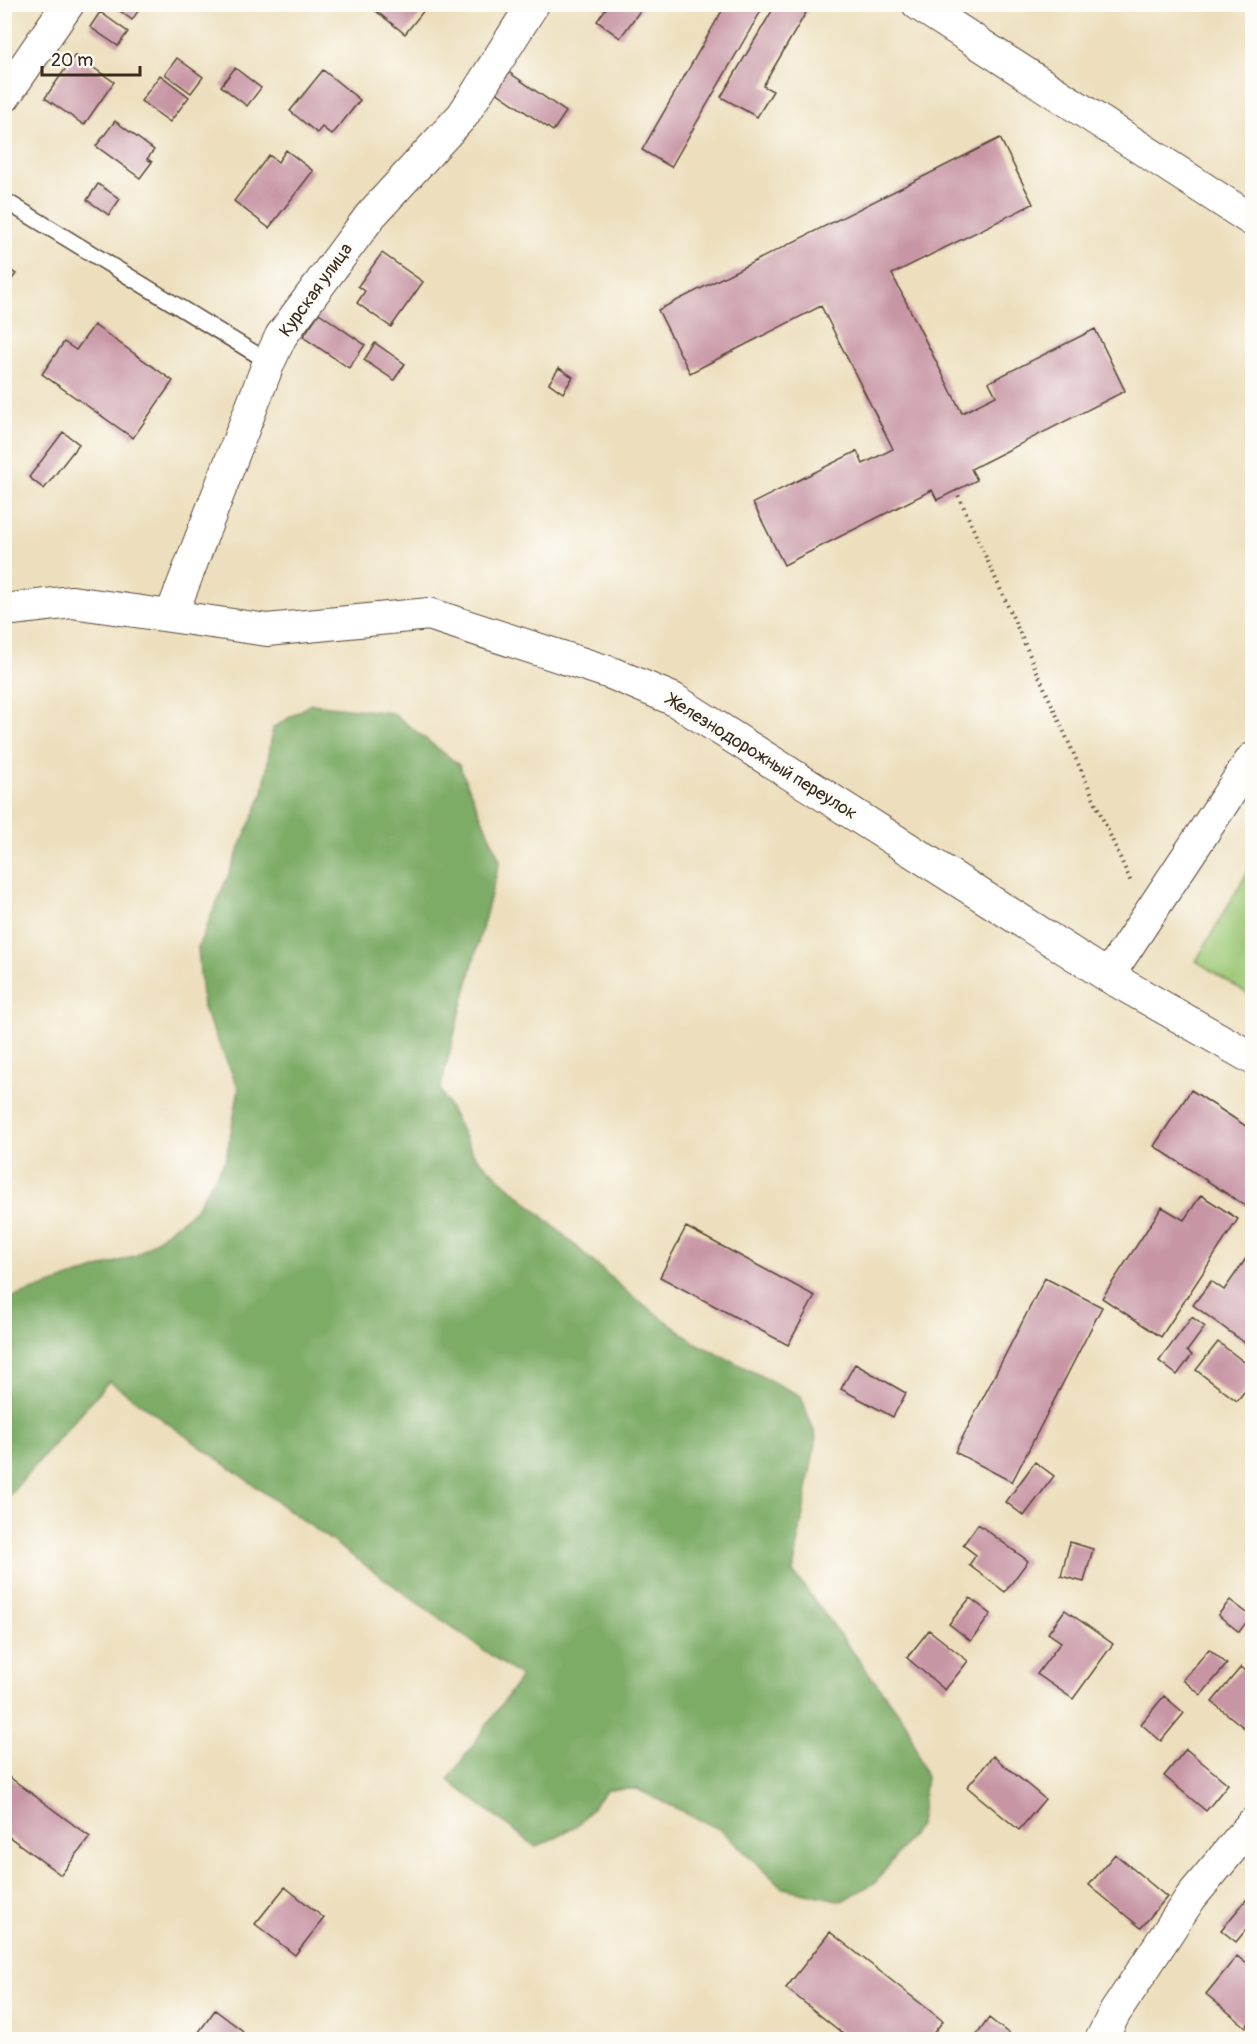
<svg xmlns="http://www.w3.org/2000/svg" width="1257" height="2044" viewBox="0 0 1257 2044" font-family="Pangolin,sans-serif">
<style>
.green{fill:#9cc774;stroke:#6c7849;stroke-width:1.5}
.forest{fill:#7dac66;stroke:#5c6b42;stroke-width:1.5}
.building{fill:#c795a4}
.lines{fill:none;stroke-linecap:round;stroke-linejoin:round}
.service-casing{stroke:#564536;stroke-width:18}
.minor-casing{stroke:#564536;stroke-width:34}
.path{stroke:#564536;stroke-width:4;stroke-dasharray:1.5 4.5;stroke-linecap:butt}
.service{stroke:#fff;stroke-width:15}
.minor{stroke:#fff;stroke-width:32}
.labels{text-anchor:middle;dominant-baseline:central;stroke-width:6;stroke-linejoin:round;paint-order:stroke}
.street-label{font-size:18px;fill:#3b2a1e;stroke:#fdfcf7}
</style>
<rect width="100%" height="100%" fill="#fdfcf7"/>
<filter id="ink" filterUnits="userSpaceOnUse"><feTurbulence type="fractalNoise" baseFrequency=".0167" numOctaves="2"/><feDisplacementMap in="SourceGraphic" scale="12" xChannelSelector="R" yChannelSelector="G"/><feConvolveMatrix kernelMatrix="1 2 1 2 8 2 1 2 1" color-interpolation-filters="sRGB"/></filter>
<filter id="wash" filterUnits="userSpaceOnUse"><feTurbulence type="fractalNoise" baseFrequency=".008" numOctaves="4" result="noise"/><feDisplacementMap in="SourceGraphic" scale="24" xChannelSelector="R" yChannelSelector="G"/><feGaussianBlur stdDeviation="1.35" result="paint"/><feColorMatrix in="noise" values="0 0 0 0 0 0 0 0 0 0 0 0 0 0 0 0 0 1.4 0 .05"/><feComposite in="paint" operator="in"/></filter>
<g filter="url(#wash)">
<rect width="100%" height="100%" fill="#eddfbd"/>
<!-- green -->
<path class="green" d="M1252,864V997L1196,961Z"/>
<!-- forest -->
<path class="forest" d="M311,704L392,713L459,765L500,860L440,1089L474,1155L628,1293L696,1343L801,1396L816,1437L793,1572L907,1724L926,1777L920,1824L876,1882L842,1901L783,1888L721,1830L637,1789H607L577,1826L536,1847L448,1780L521,1677L109,1381L5,1500V1300L137,1255L195,1210L226,1159L239,1089L203,1008L198,947L263,793L273,728Z"/>
<g id="blocks">
<!-- building -->
<path class="building" d="M111,4H143L132,20Z
M373,4H429L405,34L371,7Z
M609,4H645L620,38L597,21Z
M726,4H765L671,167L642,150Z
M776,4H811L763,86L773,91L757,117L721,97Z
M100,12L128,32L118,46L90,27Z
M75,55L114,82L84,125L45,98Z
M177,58L203,77L191,93L165,74Z
M494,62L566,112L553,131L480,81Z
M235,68L261,88L247,106L221,86Z
M323,70L360,100L332,135L322,127L317,133L290,111Z
M160,75L189,97L170,122L141,101Z
M115,121L154,150L147,159L152,162L140,178L96,146Z
M1000,138L1033,204L892,274L962,413L996,396L989,382L1095,329L1125,391L971,469L977,480L937,500L932,490L784,565L753,503L857,451L863,464L893,449L821,306L690,373L658,310Z
M286,150L313,171L269,228L234,201L269,155L278,162Z
M98,184L120,199L109,215L87,200Z
M382,253L423,282L391,327L357,303L365,291L358,286Z
M4,266L16,274L4,290Z
M319,313L365,345L349,368L303,337Z
M94,325L173,381L133,438L42,374L64,342L76,350Z
M375,343L405,364L394,380L364,360Z
M559,368L573,377L563,393L549,383Z
M63,432L79,444L44,489L29,477Z
M1191,1090L1252,1130V1198L1247,1207L1154,1146Z
M1201,1195L1238,1219L1161,1337L1102,1298L1162,1207L1184,1220Z
M686,1227L815,1296L788,1345L660,1277Z
M1252,1250V1348L1193,1305L1211,1281L1224,1290Z
M1045,1278L1102,1307L1012,1482L955,1452Z
M1192,1317L1205,1327L1187,1351L1192,1355L1177,1375L1159,1361Z
M1218,1342L1252,1368V1382L1237,1401L1196,1370Z
M855,1364L906,1393L893,1417L841,1389Z
M1035,1462L1054,1476L1024,1516L1006,1502Z
M978,1524L1028,1561L1005,1592L969,1565L976,1555L963,1545Z
M1070,1542L1093,1549L1084,1582L1061,1576Z
M970,1598L991,1614L971,1641L949,1624Z
M1230,1600L1251,1616L1239,1632L1218,1615Z
M1065,1610L1113,1644L1073,1699L1037,1674L1061,1642L1048,1633Z
M929,1630L968,1661L945,1690L907,1658Z
M1209,1649L1227,1664L1201,1695L1183,1680Z
M1241,1667L1252,1676V1734L1212,1702Z
M1164,1696L1184,1713L1161,1741L1141,1724Z
M1186,1749L1228,1784L1206,1811L1164,1776Z
M993,1756L1045,1799L1019,1830L967,1787Z
M4,1773L90,1837L61,1875L4,1833Z
M1115,1854L1167,1897L1141,1928L1089,1885Z
M285,1887L324,1918L295,1955L255,1924Z
M1252,1893V1929L1249,1926L1236,1942L1221,1930Z
M830,1932L943,2021L928,2040H851L786,1988Z
M1237,1956L1252,1968V2019L1246,2027L1206,1994Z
M215,2010L243,2031L237,2040H193Z
M989,2018L1017,2040H973Z"/>
</g>
</g>
<g filter="url(#ink)">
<use href="#blocks" fill-opacity="0" stroke="#564536" stroke-width="1.5"/>
<g class="lines">
<!-- service casing -->
<g class="service-casing">
<path id="service" d="M4,200L269,362"/>
</g>
<!-- minor casing -->
<g class="minor-casing">
<path id="minor" d="M918,4L1252,220
M4,97L68,4
M4,610L72,602L267,630L429,614L611,673L673,699L1108,976L1252,1058
M171,616L269,362L281,336L371,215L463,115L533,4
M1108,976L1252,759
M1101,2040L1114,2014L1191,1897L1252,1824"/>
</g>
<!-- path -->
<path class="path" d="M956,490L1131,882"/>
<!-- service -->
<use href="#service" class="service"/>
<!-- minor -->
<use href="#minor" class="minor"/>
</g>
</g>
<g class="labels">
<!-- street labels -->
<g class="street-label">
<text transform="translate(316 290) rotate(-54)">Курская улица</text>
<text transform="translate(762 757) rotate(32)">Железнодорожный переулок</text>
</g>
</g>
<!-- margin -->
<rect width="1257" height="2044" fill="none" stroke="#fdfcf7" stroke-width="24"/>
<!-- scale -->
<path d="M42 66v9h98v-9" fill="none" stroke="#3b2a1e" stroke-width="3"/>
<text x="51" y="66" font-size="18" fill="#3b2a1e" stroke="#fdfcf7" stroke-width="4.5" paint-order="stroke">20 m</text>
</svg>
